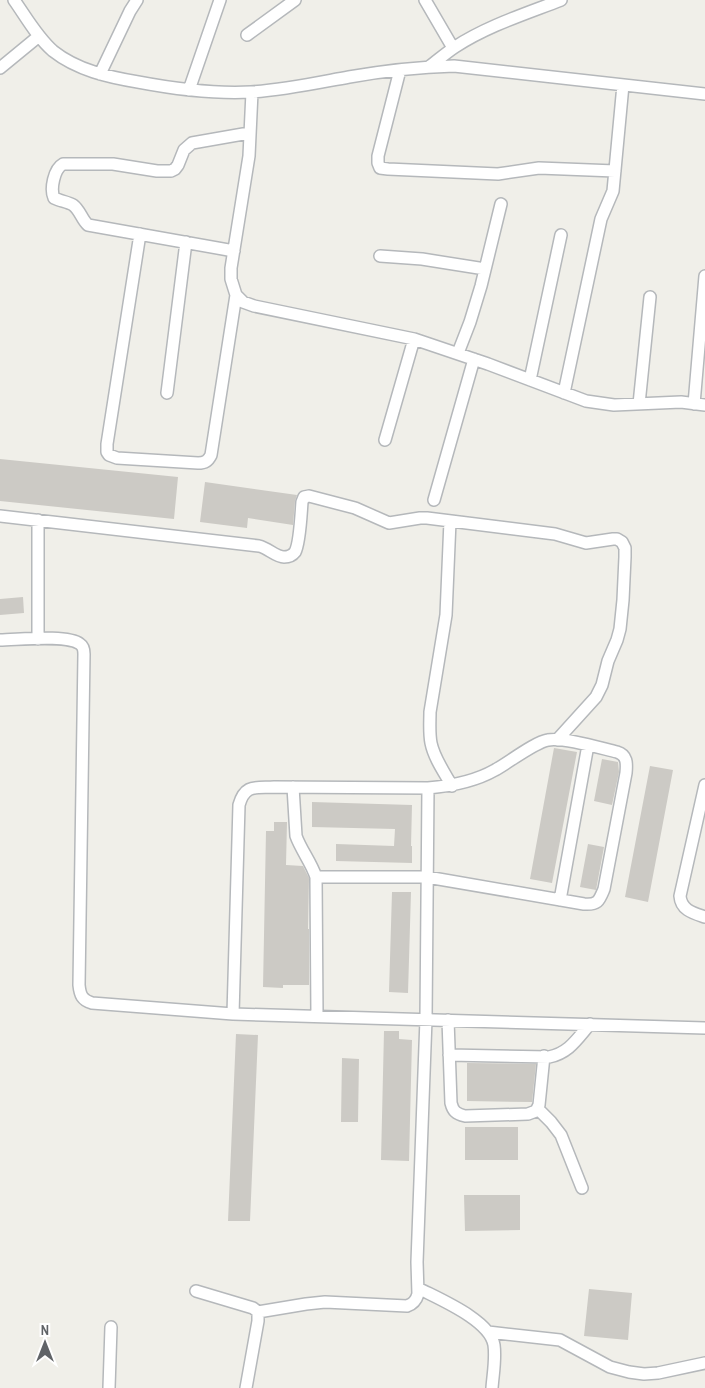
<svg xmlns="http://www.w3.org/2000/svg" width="705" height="1388" viewBox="0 0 705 1388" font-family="'Archivo Narrow',sans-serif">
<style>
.building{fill:#cccac5}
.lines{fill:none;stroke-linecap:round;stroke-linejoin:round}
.minor-casing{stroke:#b5b8bb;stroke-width:14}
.minor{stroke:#fff;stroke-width:11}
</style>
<rect width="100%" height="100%" fill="#f0efe9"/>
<!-- building -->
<path class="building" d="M0,459L178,477L174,519L0,501Z
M205,482L297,495L295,501L293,525L248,518L247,528L200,522Z
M23,597L24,613L0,615V599Z
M554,748L577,752L552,883L530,879Z
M602,759L618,762L619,772L612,805L594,801Z
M650,766L673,770L648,902L625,897Z
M312,802L412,805L411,846H412V863L336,861V844L394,846L395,829L312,827Z
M274,822H287L286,865L303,866L309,878L308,929H309V985H283V988L263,987L266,831H274Z
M588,844L604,847L596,890L580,887Z
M392,892H411L408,993L389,992Z
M384,1031H399V1039L412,1040L409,1161L381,1160Z
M236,1034L258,1035L250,1221H228Z
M342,1058L359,1059L358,1122H341Z
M467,1063L536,1064L532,1102L467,1101Z
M465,1127H518V1160H465Z
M464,1195H520V1230L465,1231Z
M589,1289L632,1293L628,1340L584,1336Z"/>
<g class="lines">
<!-- minor casing -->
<g class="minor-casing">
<path id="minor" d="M14,0C26,17 37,37 53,51C77,70 108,77 138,82C175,89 213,94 251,92C284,90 316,83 349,77C383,71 419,67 454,66L705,94
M425,0L453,48
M247,35L295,0
M430,66C438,60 446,53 455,47C487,26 525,14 561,0
M0,68L39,36
M400,70L378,156V163L380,168L388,169L498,174L539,168L615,171
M100,74L130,11L137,0
M189,90L220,0
M252,92L249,156L231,268V279L236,295L243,302L254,306L414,339L488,364L586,401L614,405L681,402L705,405
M140,234L107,444V452L109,455L117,458L198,463C205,463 208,461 211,455L236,295
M234,251L88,225C82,220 80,210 73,205C68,202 60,201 54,198C50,189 54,169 63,164H113L157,171H171L175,169L178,165L184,150L192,143L249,133
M380,256L422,259L485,269
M458,353L470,322L481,286L501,204
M530,380L561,235
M167,393L186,242
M564,393L601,219L613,191L623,85
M639,404L650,297
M694,404L705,276
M385,440L414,339
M434,500L474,359
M0,516L259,546C268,548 276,557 284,557C289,557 292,556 295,552C300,543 301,514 302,502L304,497L309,496L355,508L389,523L420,518H427L555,534L586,543L613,539H617L622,542L625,548V557L623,600L620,629L617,640L608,661L602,685L596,697L557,740
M38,520V639
M450,521L446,615L430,712C430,722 429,733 431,743C434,758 444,772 452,786
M0,640C17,640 67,634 80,644C83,646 84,650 84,654L79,985C80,995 82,1000 92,1003L233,1014L705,1028
M705,785L680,896C681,910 693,913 705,917
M293,787L296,836C301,850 311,862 316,877L317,1016
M560,900L588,745
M233,1014L239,805C245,784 255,788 274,787L428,788C451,786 474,782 495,770C508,763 535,742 548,740C564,737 600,748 617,752C627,755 627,763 626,773L604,889C599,901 598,905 584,904L427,877H316
M448,1020L451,1103C453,1111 456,1114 465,1116L528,1114L536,1111L539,1105L544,1056
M449,1055L549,1057C569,1053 577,1039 590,1024
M538,1109L551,1122L561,1135L582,1188
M418,1288C439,1299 490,1320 494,1345C496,1359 493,1374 492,1388
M196,1291L253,1308L258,1312V1321L246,1388
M258,1312L306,1304L325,1302L407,1306C413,1304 416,1301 418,1294L417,1262L426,1019L428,788
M488,1332L560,1340L610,1367L629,1372L644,1374L658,1373L705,1363
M109,1388L111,1327"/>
</g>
<!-- minor -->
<use href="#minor" class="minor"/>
</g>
<!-- north arrow -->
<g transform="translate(45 1343)" stroke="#ffffff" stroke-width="4" paint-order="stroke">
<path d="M0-4L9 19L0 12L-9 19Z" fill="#606367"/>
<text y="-8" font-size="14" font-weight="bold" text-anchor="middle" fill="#606367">N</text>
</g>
</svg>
